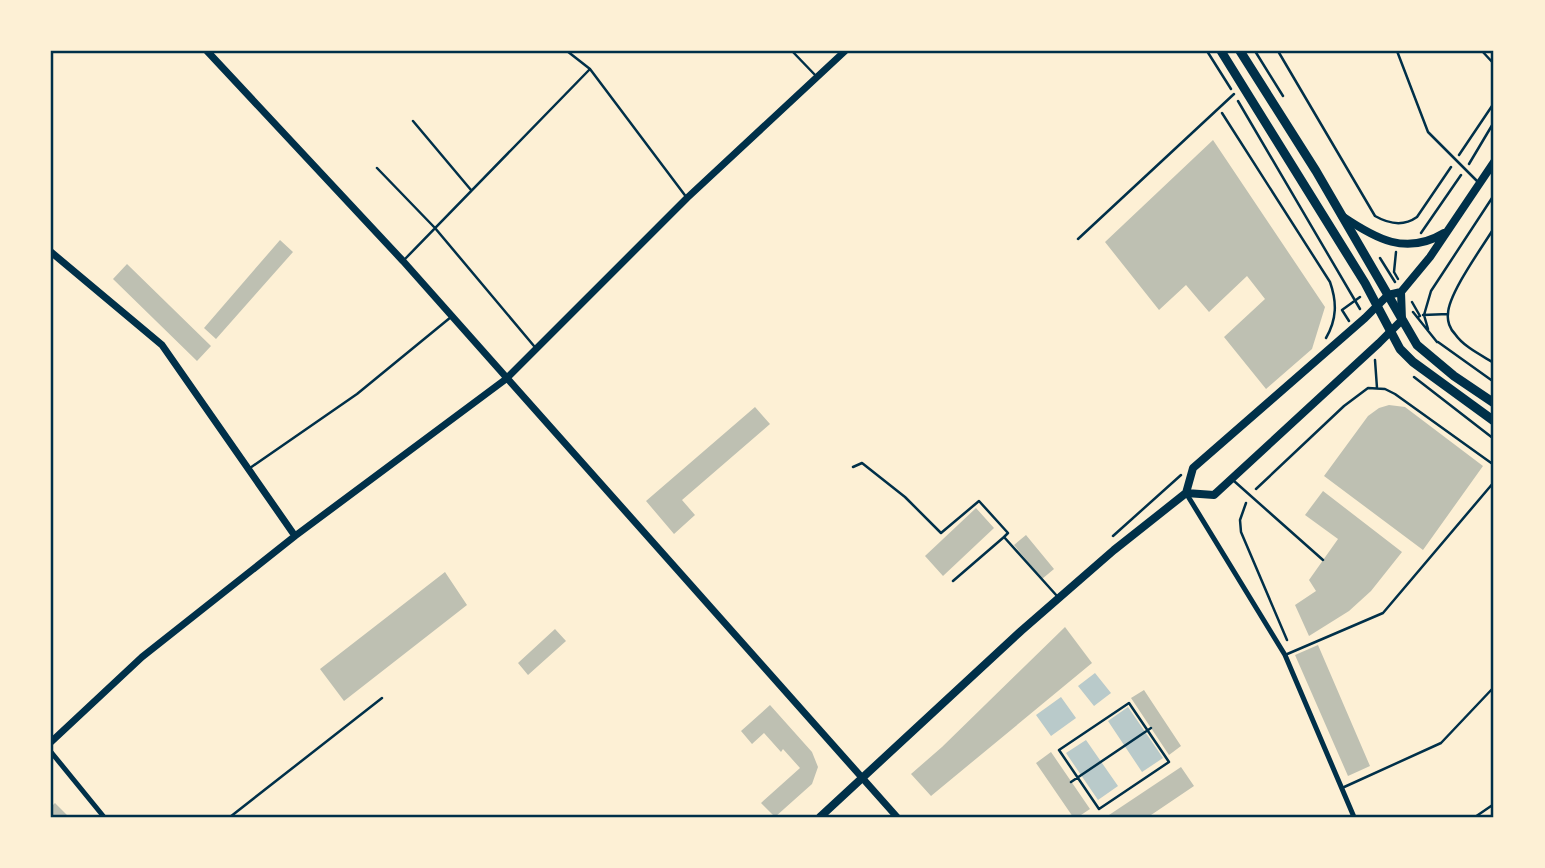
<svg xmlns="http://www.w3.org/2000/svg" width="1545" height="868" viewBox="0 0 1545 868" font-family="'Fira Sans',sans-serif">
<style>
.green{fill:#b9caca}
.building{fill:#bec0b2}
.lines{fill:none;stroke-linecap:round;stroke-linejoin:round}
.path{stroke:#003049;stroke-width:2.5}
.service{stroke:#003049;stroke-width:2.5}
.minor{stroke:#003049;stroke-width:5}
.tertiary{stroke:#003049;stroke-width:7}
.secondary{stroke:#003049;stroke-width:8}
.primary{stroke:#003049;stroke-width:9}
.neatline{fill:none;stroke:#003049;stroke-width:2.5}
</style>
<rect width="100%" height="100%" fill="#fdf0d5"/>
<!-- green -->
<path class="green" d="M1095,673L1111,693L1094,706L1078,686Z
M1061,697L1076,718L1051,736L1036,715Z
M1128,707L1163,758L1142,772L1108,721Z
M1086,740L1118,786L1098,800L1066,753Z"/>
<!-- building -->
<path class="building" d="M1213,140L1325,307L1312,349L1266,389L1224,337L1265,299L1247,276L1209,312L1186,285L1159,310L1105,242Z
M280,240L293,252L216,339L204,328Z
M127,264L211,346L197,361L113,279Z
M1389,405L1405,407L1483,466L1423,550L1324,476L1368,416L1379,408Z
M755,407L770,424L682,500L695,515L674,534L646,501Z
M1323,491L1402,552L1371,591L1349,611L1309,636L1295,605L1316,591L1309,580L1338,539L1305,515Z
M976,508L994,528L943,576L925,556Z
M1026,535L1054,569L1042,579L1014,545Z
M445,572L467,605L344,701L320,669Z
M1065,627L1092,663L931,796L911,774L942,747Z
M555,629L566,641L528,675L518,663Z
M1318,645L1370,766L1348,776L1295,655Z
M1144,690L1181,746L1169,755L1131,698Z
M770,705L812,752L818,767L812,784L775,817L761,803L800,768L783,749L781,752L764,733L752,744L741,731Z
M1051,752L1090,809L1078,817H1073L1036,763Z
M1181,767L1194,786L1157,811L1148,817H1106Z
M55,803L69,817H51V807Z"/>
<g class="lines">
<!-- path -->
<path class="path" d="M1207,51L1231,89
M1255,51L1283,96
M1278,51L1375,216C1389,224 1403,227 1417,217L1451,167
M1238,101L1360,309
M1222,113L1330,282C1337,302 1337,319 1326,338
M1459,155L1494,103
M1469,164L1494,122
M1494,228C1483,246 1448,294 1448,314C1447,321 1450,329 1455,334C1464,347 1481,355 1494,363
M1421,233L1461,175
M1396,252L1394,272L1398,279
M1380,258L1395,282
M1412,302L1420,316L1418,317
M1413,312L1437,342
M1423,315L1448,314
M1349,321L1342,310L1360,297
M1428,329L1424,315L1431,291L1494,195
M1438,342L1494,382
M1375,360L1377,388
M1414,377L1494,439
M1256,489L1344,406L1368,388L1385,389L1395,394L1494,465
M1246,503L1240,520L1241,532L1287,640
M1113,536L1181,475
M1129,703L1169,762L1099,809L1059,750Z
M1071,782L1151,728"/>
<!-- service -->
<path class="service" d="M792,51L817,77
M1397,51L1428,132L1477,181
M1482,51L1494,64
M590,69L687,198
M413,121L471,190
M377,168L435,228L534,346
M1078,239L1234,94
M405,259L590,69L567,51
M853,467L862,463L905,497L941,533L979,501L1008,533L1004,537L1057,596
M250,468L357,394L451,317
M1234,481L1323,560
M953,581L1004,537
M1285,655L1383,613L1494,482
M1342,788L1441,743L1494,687
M230,817L382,698
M1475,817L1494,804"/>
<!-- minor -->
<path class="minor" d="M1186,493L1285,655L1354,817
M51,752L104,817"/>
<!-- tertiary -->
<path class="tertiary" d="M207,51L403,261L897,817
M51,252L162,345L295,536
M51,742L142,657L295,536L506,379L687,198L845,51"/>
<!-- secondary -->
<path class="secondary" d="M1342,216C1376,239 1406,256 1444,233
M1186,493L1214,495L1379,343L1402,320L1401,292
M820,817L1021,631L1114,550L1186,493L1193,468L1365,318L1388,295L1401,292L1430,257L1494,162"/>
<!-- primary -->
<path class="primary" d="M1221,51L1365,283L1400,349L1413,362L1494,421
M1240,51L1316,171L1417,345L1454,376L1494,403"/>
</g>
<!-- border -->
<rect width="1545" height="868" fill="none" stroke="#fdf0d5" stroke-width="105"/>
<rect x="52" y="52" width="1440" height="764" class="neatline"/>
</svg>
